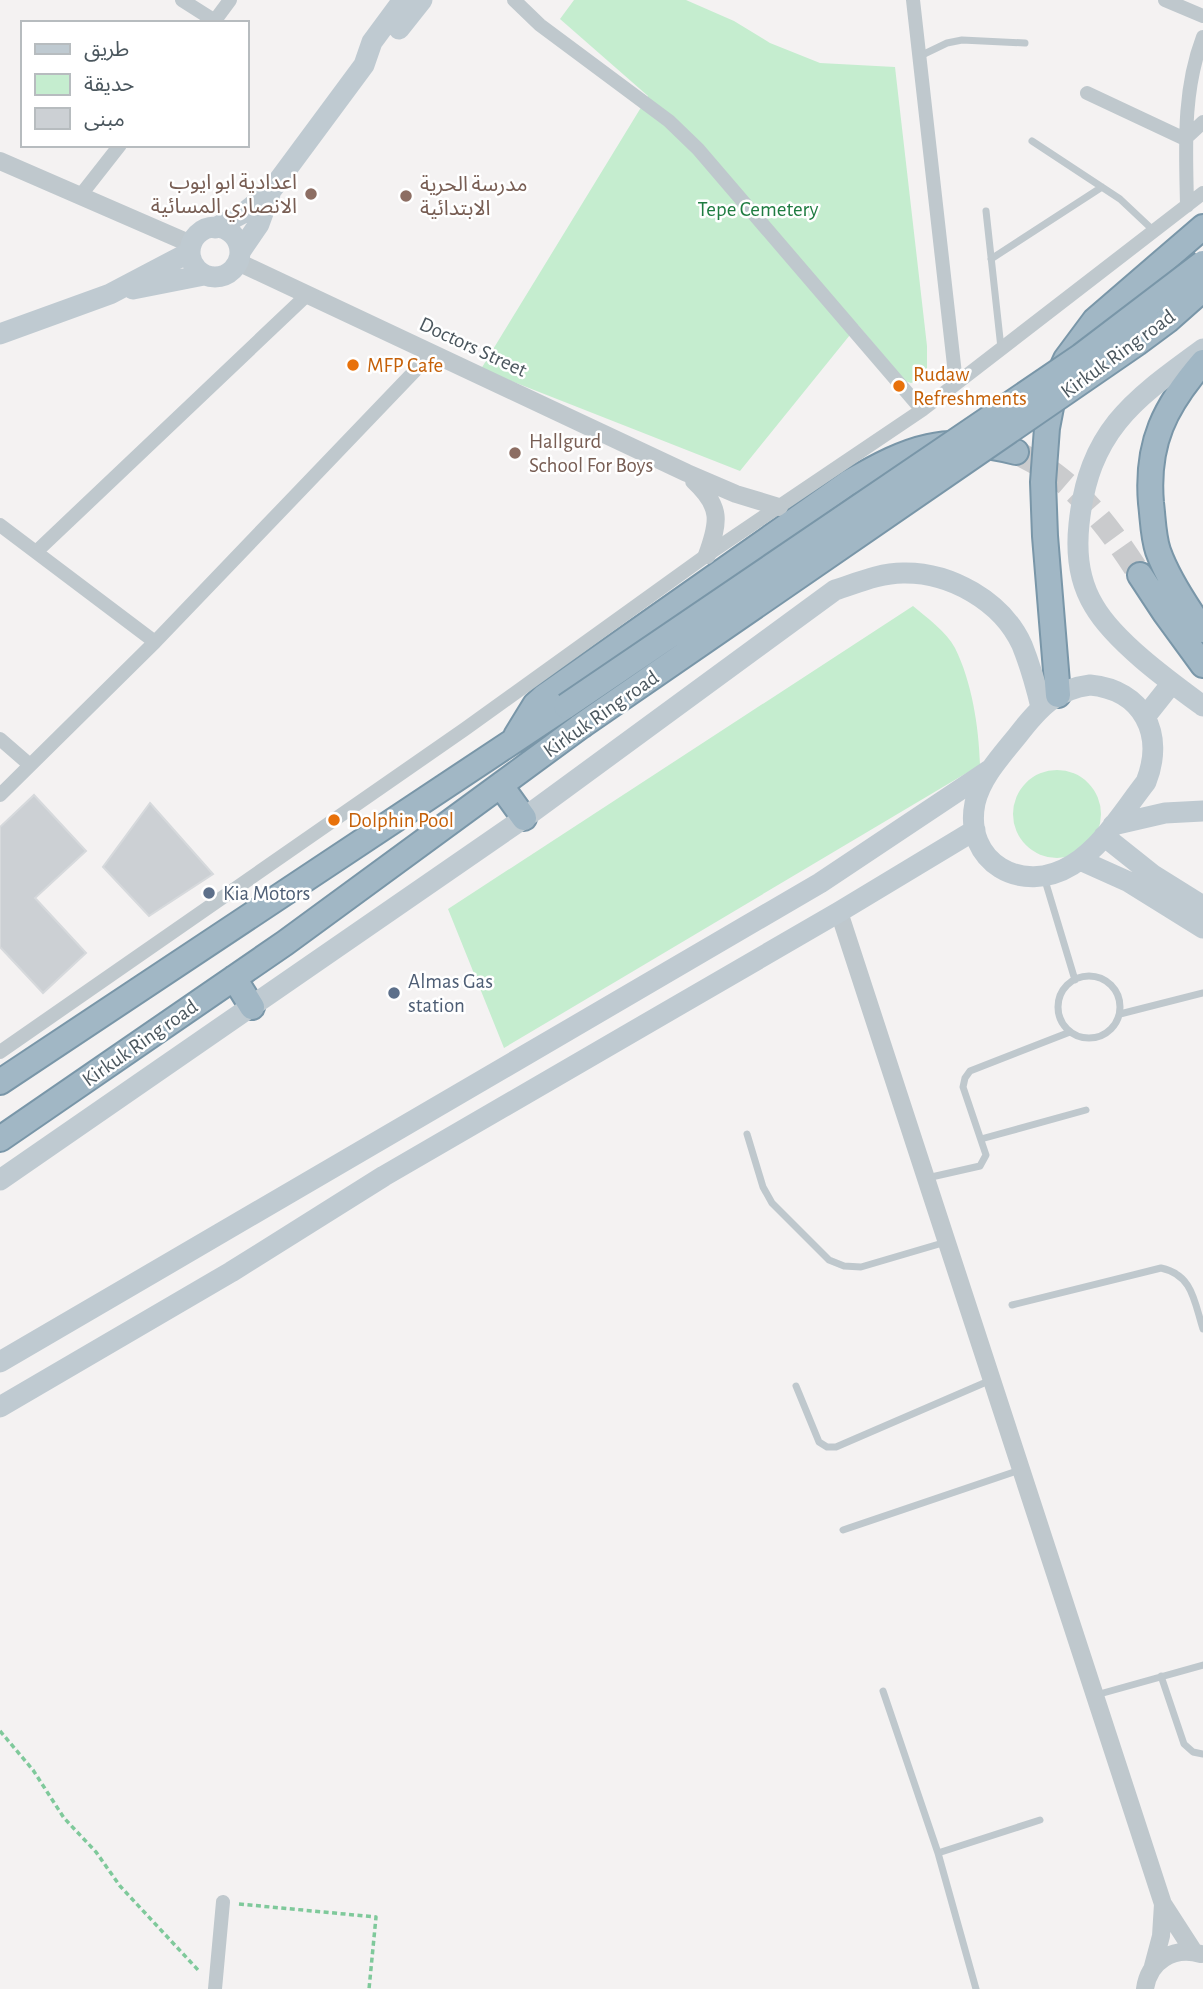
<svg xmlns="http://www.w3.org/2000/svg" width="1203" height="1989" viewBox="0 0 1203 1989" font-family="'Alegreya Sans','Noto Sans Arabic',sans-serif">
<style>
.green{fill:#c5edcf}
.building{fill:#ccd0d4;stroke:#d6d9dc;stroke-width:2}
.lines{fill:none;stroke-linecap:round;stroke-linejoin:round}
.trunk-tunnel{stroke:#cacbcd;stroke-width:24;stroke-dasharray:24 12;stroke-linecap:butt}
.trunk-casing{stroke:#7996a8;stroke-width:28}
.path{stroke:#7fc99b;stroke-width:3.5;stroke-dasharray:5 3.5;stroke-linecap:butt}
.service{stroke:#bfc8cd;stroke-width:7}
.minor{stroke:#bfc8cd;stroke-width:14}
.tertiary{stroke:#bfc8cd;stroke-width:18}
.secondary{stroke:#bfcad1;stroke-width:21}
.trunk{stroke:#a1b7c5;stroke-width:24}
.trunk-bridge-casing{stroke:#7996a8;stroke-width:28;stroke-linecap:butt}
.trunk-bridge{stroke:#a1b7c5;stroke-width:24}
.education-dot{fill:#8d6e63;stroke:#fff;stroke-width:2.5}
.food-dot{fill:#e8710a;stroke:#fff;stroke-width:2.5}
.service-dot{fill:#5c6f8a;stroke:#fff;stroke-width:2.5}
.labels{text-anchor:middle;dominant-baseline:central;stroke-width:5;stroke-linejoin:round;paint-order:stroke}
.education-label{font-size:21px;fill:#785e54;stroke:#fff;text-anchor:start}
.park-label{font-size:21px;fill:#1f7c41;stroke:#fff}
.street-label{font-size:21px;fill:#4b575e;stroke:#fff}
.food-label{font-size:21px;fill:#c56008;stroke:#fff;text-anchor:start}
.service-label{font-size:21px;fill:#4e5e75;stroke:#fff;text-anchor:start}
</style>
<rect width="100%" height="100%" fill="#f4f2f2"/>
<!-- green -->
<path class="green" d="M574,0H686L734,21L770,43L820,63L895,67L927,346V368L922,379L911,383L905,381L858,325L740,471L481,369L648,96L560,19Z
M913,606C927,618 946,631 955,648C972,682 979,728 980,765L504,1048L448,909Z
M1013 814a44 44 0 1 1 88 0a44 44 0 1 1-88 0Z"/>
<!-- building -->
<path class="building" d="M34,795L86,851L35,898L86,953L43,993L0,947V827Z
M150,803L213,874L149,916L103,867Z"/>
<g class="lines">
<!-- trunk-tunnel -->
<path class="trunk-tunnel" d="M1016,452C1028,459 1042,465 1054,474C1089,500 1117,539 1140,575"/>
<!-- trunk casing -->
<g class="trunk-casing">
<path id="trunk" d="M1203,362C1165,406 1146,443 1151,503C1153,519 1153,536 1158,551C1168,579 1186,606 1203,630
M1140,575L1165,613L1203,665
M1058,695L1045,536L1043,482L1047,428L1056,381L1066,359L1095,320L1203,227
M516,736L535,705L545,696L848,483C912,446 943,434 1016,452
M501,786L524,818
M234,978L252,1007
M0,1082L566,706
M0,1139L285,943L581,726"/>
</g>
<!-- path -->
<path class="path" d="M0,1731L33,1770L64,1818L96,1852L120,1886L199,1971
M239,1904L376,1917L369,1989"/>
<!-- service -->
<path class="service" d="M920,56L947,43L962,40L1025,43
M1032,141L1120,199L1154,231
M986,211L1001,348
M991,259L1102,187
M1044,877L1075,980
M1058 1007a31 31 0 1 1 62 0a31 31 0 1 1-62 0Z
M1120,1014L1203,993
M747,1134L763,1187L772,1203L829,1260L844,1266L861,1267L946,1242
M981,1139L1086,1110
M927,1178L980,1166L986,1155L963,1087L965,1078L970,1071L1070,1032
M1012,1305L1161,1268C1193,1275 1194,1301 1203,1329
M796,1386L819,1442L827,1447H836L991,1380
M843,1530L1020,1470
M1161,1676L1184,1744L1193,1752L1203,1754
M883,1691L938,1853L976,1989
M1096,1695L1203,1665
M938,1853L1040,1820"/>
<!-- minor -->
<path class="minor" d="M182,0L215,21
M514,0L540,25L669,121L698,149L922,410
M913,0L956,383
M1165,0L1203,16
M213,23L230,0
M1087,93L1185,139L1203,122
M80,196L120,145
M1187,206C1186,149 1182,92 1203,37
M0,525L155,642
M36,552L308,294
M0,739L30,765
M0,795L155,642L432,353
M0,1052L465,729L707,555L922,410L1203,193
M215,1989L223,1902"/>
<!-- tertiary -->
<path class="tertiary" d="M0,161L191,244
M238,262L687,473L736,494L779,507
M694,481C722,507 719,522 707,555
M839,912L1163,1904L1194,1952
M1153,1966L1161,1936L1163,1904
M1145,1989C1149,1961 1173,1946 1201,1954"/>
<!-- secondary -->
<path class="secondary" d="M399,29L422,0
M190 252a25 25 0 1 1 50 0a25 25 0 1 1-50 0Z
M215,228L245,212L270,192L364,65L372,42L403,0
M240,252L259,224L270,194
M133,289L204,275
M0,334L110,294L190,252
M1203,349C1133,400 1089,430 1079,524C1076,552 1078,580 1094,606C1115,642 1169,681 1203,706
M1090,685C1143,690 1165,734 1146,782C1124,810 1103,846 1072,865C1022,896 963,862 975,803C981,777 1002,755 1018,735C1038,709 1056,689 1090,685Z
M1145,717L1172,683
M1113,825L1165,813L1203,811
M1104,836L1153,875L1203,906
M1080,860L1129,882L1203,928
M0,1180L524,818L835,590C857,583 880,573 903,573C950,572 1002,601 1022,645C1030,665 1036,686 1041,707
M0,1362L820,883L991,769
M0,1407L231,1272L384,1176L839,912L975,830"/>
<!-- trunk -->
<use href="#trunk" class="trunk"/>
<!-- trunk-bridge casing -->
<g class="trunk-bridge-casing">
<path id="trunk-bridge" d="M566,706L1081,356L1203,263
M581,726L1137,343L1168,320L1203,289"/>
</g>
<!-- trunk-bridge -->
<use href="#trunk-bridge" class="trunk-bridge"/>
</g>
<!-- markers -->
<g class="education-dot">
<circle cx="311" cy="194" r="7"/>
<circle cx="406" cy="196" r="7"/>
<circle cx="515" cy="453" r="7"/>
</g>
<g class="food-dot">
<circle cx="353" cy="365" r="7"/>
<circle cx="899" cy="386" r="7"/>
<circle cx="334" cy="820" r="7"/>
</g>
<g class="service-dot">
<circle cx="209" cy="893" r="7"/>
<circle cx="394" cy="993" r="7"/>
</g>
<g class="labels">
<!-- education labels -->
<g class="education-label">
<text x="297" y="182" text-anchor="end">اعدادية ابو ايوب<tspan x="297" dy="24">الانصاري المسائية</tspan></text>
<text x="420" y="184">مدرسة الحرية<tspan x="420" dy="24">الابتدائية</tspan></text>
<text x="529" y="441">Hallgurd<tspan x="529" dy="24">School For Boys</tspan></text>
</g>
<!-- park labels -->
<g class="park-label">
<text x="758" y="209">Tepe Cemetery</text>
</g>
<!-- street labels -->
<g class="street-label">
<text transform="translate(473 347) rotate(25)">Doctors Street</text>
<text transform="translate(1118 354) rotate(-36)">Kirkuk Ring road</text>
<text transform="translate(601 714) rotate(-35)">Kirkuk Ring road</text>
<text transform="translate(140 1043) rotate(-35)">Kirkuk Ring road</text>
</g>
<!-- food labels -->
<g class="food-label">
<text x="367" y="365">MFP Cafe</text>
<text x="913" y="374">Rudaw<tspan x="913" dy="24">Refreshments</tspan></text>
<text x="348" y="820">Dolphin Pool</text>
</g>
<!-- service labels -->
<g class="service-label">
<text x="223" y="893">Kia Motors</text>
<text x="408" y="981">Almas Gas<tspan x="408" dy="24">station</tspan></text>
</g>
</g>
<!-- legend -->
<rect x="21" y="21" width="228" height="126" fill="#ffffff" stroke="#b7bcbf" stroke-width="2"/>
<rect x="35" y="44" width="35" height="10" fill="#bfcad1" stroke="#b7bcbf" stroke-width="2"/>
<text x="84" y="56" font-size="21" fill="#4b575e">طريق</text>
<rect x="35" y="74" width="35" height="21" fill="#c5edcf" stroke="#b7bcbf" stroke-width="2"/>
<text x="84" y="91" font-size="21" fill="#4b575e">حديقة</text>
<rect x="35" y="108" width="35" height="21" fill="#ccd0d4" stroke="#b7bcbf" stroke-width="2"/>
<text x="84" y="126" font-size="21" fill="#4b575e">مبنى</text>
</svg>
